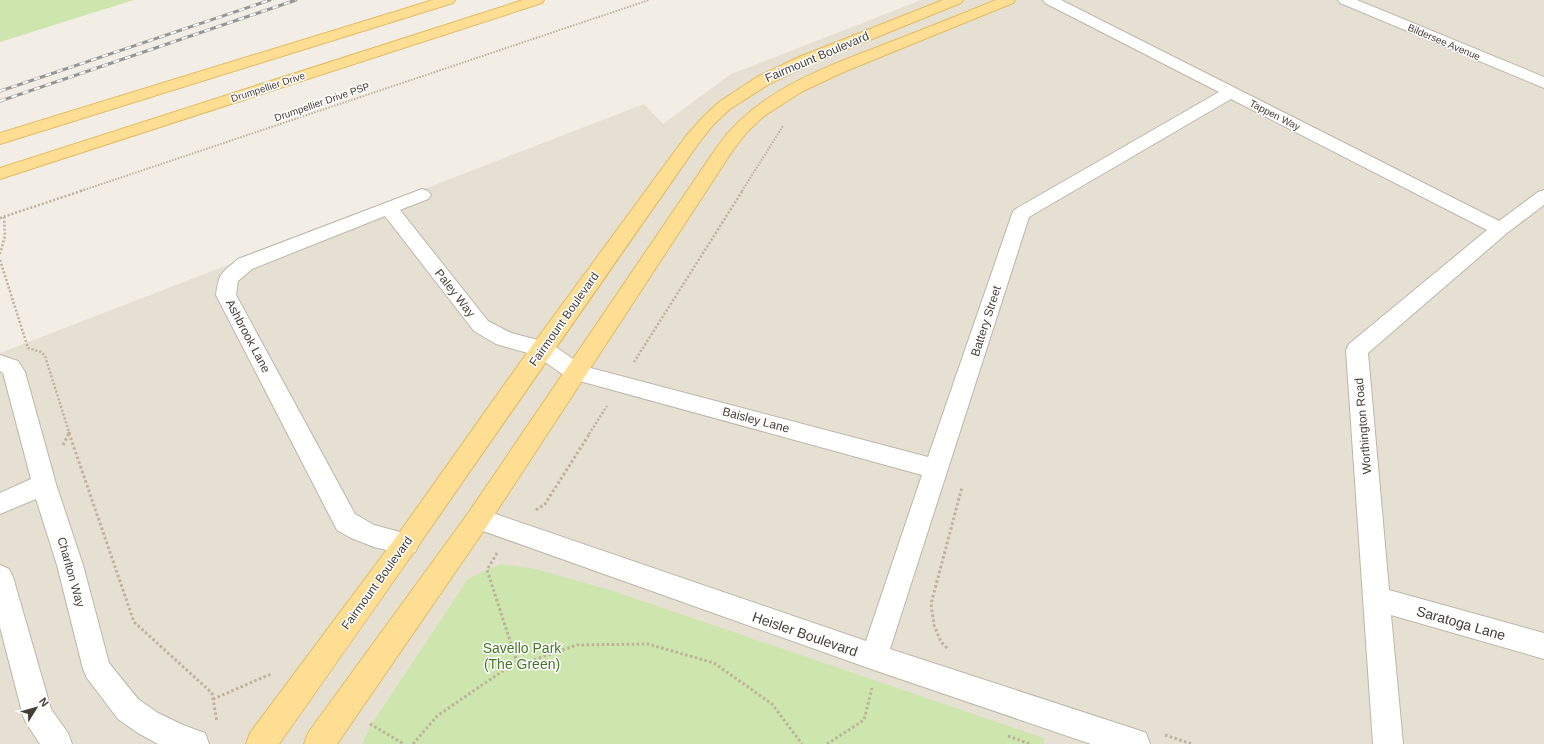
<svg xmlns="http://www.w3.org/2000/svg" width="1544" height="744" viewBox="0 0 1544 744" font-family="Arial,sans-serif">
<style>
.residential{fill:#e6e0d3}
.green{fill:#cde6ae}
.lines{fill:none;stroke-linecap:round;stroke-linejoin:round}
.minor-casing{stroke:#bdb6a8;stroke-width:2}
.major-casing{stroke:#e2bb63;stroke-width:2}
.path-far2{stroke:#bfb199;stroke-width:2;stroke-dasharray:1.5 1.5;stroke-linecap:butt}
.path-far1{stroke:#bfb199;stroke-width:2.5;stroke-dasharray:2 2;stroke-linecap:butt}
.path{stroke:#bfb199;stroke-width:3;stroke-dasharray:2.5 2.5;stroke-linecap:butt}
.minor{fill:#fff;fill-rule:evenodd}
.major{fill:#fdde93;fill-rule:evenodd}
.rail-casing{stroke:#959595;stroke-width:3}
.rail{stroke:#fff;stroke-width:2;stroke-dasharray:6;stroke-linecap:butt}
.labels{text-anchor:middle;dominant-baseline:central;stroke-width:3;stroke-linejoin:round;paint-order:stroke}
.far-street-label{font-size:10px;fill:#443e35;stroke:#fff}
.street-label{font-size:12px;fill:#443e35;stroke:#fff}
.near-street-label{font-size:14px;fill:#443e35;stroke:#fff}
.near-park-label{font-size:14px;fill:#467529;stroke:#fff}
</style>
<rect width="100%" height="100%" fill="#f2eee5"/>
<!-- residential -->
<path class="residential" d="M921,0H1544V744H0V353L644,104L663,124L731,74Z"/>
<!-- green -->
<path class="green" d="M0,0H134L0,42Z
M500,564L536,569L616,592L1044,738V744H362L371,725L468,579Z"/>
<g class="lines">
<!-- minor casing -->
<g class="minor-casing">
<path id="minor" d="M1043,0H1061L1499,221L1538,192L1544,190V205L1507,233L1368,353L1389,590L1544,633V659L1391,615L1403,744H1373L1346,350L1349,344L1487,230L1231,99L1029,217L890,649L1135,729L1146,733L1150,744H1091L874,670L469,526L465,519L469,512L478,508L866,641L922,475L576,380L568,378L535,355L496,344L474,331L385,216L252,269L238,281L236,295L355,514L374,525L415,536L419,544L415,552L406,555L374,547L351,538L337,530L216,295C219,272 221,274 238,259L422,189L428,191L431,195L428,199L400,210L488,321L511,333L550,343L583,366L928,457L1012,214L1014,210L1219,92L1045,3Z
M1338,0H1357L1544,77V88L1340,3Z
M0,355L18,361L25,372L56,484L83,565L109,663L138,699L158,713L183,725L205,733L209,744H158L138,733L118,719L87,678L83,669L57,565L36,499L0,514V493L31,479L3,373L0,371Z
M0,565L9,569L13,577L51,709L68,733L72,744H40L28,726L23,716L0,627Z"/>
</g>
<!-- major casing -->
<g class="major-casing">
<path id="major" d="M433,0H455L453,3L0,144V133Z
M523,0H544L542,3L0,179V168Z
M943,0H963L961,3L810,64L769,84L730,109L713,125L698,144C558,343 420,545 279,744H246L250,733L397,536L534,343L686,136L702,118L719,102L757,77L799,57Z
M996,0H1015L1013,3L846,71L803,91L764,116L747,132L733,150L487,526L337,744H304L308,733L469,512L717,147C757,90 826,67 888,43C924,29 960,15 996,0Z"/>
</g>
<!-- path-far2 -->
<path class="path-far2" d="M81,191L649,0
M742,191L783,126"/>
<!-- path-far1 -->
<path class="path-far1" d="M0,218L84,190
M0,254L5,236L4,217
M0,260L28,348L41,352L45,356L69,432L68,434
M634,362L743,190
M69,432L70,434
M589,434L607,406"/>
<!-- path -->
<path class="path" d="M69,433L134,622L212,693L217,722
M63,445L69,433
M536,510L545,504L590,433
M497,553L487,570L518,665
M947,648L941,642L934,625L931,604L962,487
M213,699L271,674
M370,724L404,744
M1165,735L1192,744
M1008,736L1030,744
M413,744L437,716L504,670L577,645L648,644L714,663L772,704L802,744
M827,744L864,720L872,688"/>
<!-- minor -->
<use href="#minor" class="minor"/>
<!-- major -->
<use href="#major" class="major"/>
<!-- rail casing -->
<g class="rail-casing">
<path id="rail" d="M0,91L270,0
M0,101L296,0"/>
</g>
<!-- rail -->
<use href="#rail" class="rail"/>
</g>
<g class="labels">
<!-- far-street labels -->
<g class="far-street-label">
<text transform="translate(1444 42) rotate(23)">Bildersee Avenue</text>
<text transform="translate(268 87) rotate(-18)">Drumpellier Drive</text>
<text transform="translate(322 102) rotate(-19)">Drumpellier Drive PSP</text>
<text transform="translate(1275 115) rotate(27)">Tappen Way</text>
</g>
<!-- street labels -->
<g class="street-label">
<text transform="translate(817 57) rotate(-23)">Fairmount Boulevard</text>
<text transform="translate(455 293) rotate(52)">Paley Way</text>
<text transform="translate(564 319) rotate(-55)">Fairmount Boulevard</text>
<text transform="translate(986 321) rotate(-72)">Battery Street</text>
<text transform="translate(248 336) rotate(62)">Ashbrook Lane</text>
<text transform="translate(756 420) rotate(15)">Baisley Lane</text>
<text transform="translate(1363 426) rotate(-95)">Worthington Road</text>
<text transform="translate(71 572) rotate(74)">Charlton Way</text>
<text transform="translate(377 583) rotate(-54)">Fairmount Boulevard</text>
</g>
<!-- near-street labels -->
<g class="near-street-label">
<text transform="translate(1461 623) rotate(16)">Saratoga Lane</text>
<text transform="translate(805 634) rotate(19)">Heisler Boulevard</text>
</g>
<!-- near-park labels -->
<g class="near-park-label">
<text x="522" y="648">Savello Park<tspan x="522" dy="16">(The Green)</tspan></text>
</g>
</g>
<!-- north arrow -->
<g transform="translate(36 708) rotate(53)" stroke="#ffffff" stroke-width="3" paint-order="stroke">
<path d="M0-3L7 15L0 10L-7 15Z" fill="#443e35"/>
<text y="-6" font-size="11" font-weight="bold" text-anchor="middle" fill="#443e35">N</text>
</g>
</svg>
